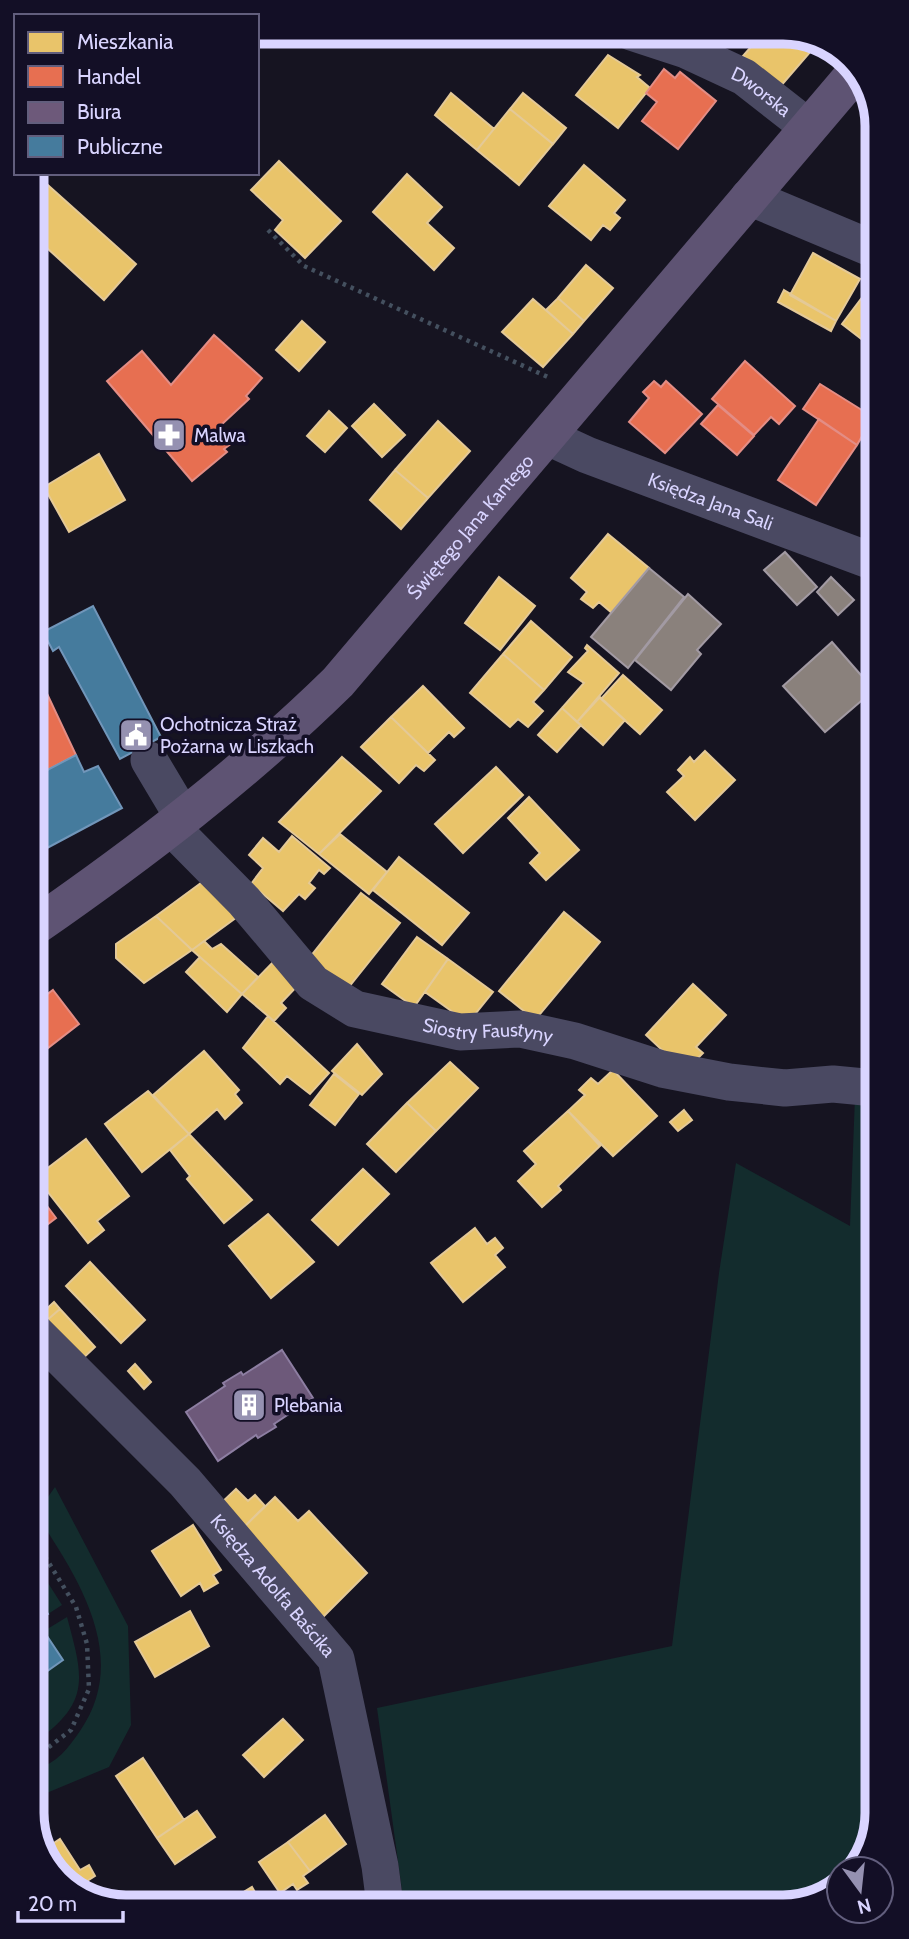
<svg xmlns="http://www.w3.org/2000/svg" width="909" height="1939" viewBox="0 0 909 1939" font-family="Cabin,sans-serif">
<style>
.green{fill:#132c2d}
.homes{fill:#e9c46a;stroke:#e4c997;stroke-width:2}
.shops{fill:#e76f51;stroke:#e38d85;stroke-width:2}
.offices{fill:#6d597a;stroke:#8d7ea2;stroke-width:2}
.public{fill:#457b9d;stroke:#7196ba;stroke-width:2}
.industry{fill:#8a817c;stroke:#a29aa3;stroke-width:2}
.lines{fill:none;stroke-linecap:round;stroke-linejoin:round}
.path{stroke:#44505f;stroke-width:4.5;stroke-dasharray:3.5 5;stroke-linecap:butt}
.minor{stroke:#4a4962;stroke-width:37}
.major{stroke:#5e5373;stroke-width:38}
.labels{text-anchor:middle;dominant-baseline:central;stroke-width:7;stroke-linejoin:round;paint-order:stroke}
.street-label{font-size:19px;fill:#d9d4ff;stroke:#130f26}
.poi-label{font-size:19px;fill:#d9d4ff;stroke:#130f26;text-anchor:start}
.rim{fill:none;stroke:#d9d4ff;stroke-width:9}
</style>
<rect width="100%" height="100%" fill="#161421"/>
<!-- green -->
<path class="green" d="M855,1097L875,1099L877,1813L859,1869H839V1884L814,1902L404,1905L377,1708L672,1646L719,1273L736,1163L850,1226Z
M55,1487L128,1626L131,1725L109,1767L37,1797L36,1768C56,1765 69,1747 80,1731C131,1657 78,1578 36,1514Z
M36,1564L62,1605L48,1614L36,1596Z
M67,1617C82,1674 93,1702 36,1741V1688L40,1685L36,1679L63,1661L44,1631Z"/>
<!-- homes -->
<path class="homes" d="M764,32H790L818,43L779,88L743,56Z
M608,55L640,75L637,77L650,88L618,128L576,95Z
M451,93L494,129L477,150L435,115Z
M523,93L566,128L553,144L510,109Z
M510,109L553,144L519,185L477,150Z
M279,161L341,221L305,258L275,230L283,220L251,190Z
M584,165L625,200L614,213L620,218L610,230L603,225L591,240L549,206Z
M407,174L442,207L427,223L454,248L434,270L373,212Z
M40,178L136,264L104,300L36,238L32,242V187Z
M813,253L860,279L836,321L790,295Z
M586,265L613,288L584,321L558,298Z
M873,283V348L842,324Z
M784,290L836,321L831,331L778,302Z
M558,298L584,321L573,334L546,310Z
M533,299L573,334L543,367L502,332Z
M302,321L325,342L299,371L276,350Z
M374,404L405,435L382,457L352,426Z
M329,411L347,428L325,452L307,436Z
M438,421L470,451L428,498L395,470Z
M99,454L125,500L69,532L44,487Z
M395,470L428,498L401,529L370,500Z
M608,534L649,568L612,613L599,602L593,608L581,599L587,592L571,578Z
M499,577L535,606L500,650L465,623Z
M531,621L572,657L544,690L503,654Z
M587,645L619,673L577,722L562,708L584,683L568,672L588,651L585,648Z
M503,654L544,690L533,702L543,711L528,727L518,719L510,727L470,693Z
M623,675L662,710L640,734L601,699Z
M423,686L464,728L454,737L449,732L428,753L391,717Z
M600,697L625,720L603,745L577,722Z
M562,708L581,725L557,752L538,735Z
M391,717L435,760L424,771L416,765L399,783L361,747Z
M705,751L735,780L695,820L667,792L684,776L678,770L690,757L694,762Z
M342,757L381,791L319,854L279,822Z
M496,767L523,795L463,853L435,824Z
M529,797L579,850L546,880L530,863L540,853L508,818Z
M340,834L387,872L369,894L319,854Z
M292,836L330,868L324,874L319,870L309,883L315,888L305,899L299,894L283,911L251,884L263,868L249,855L263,838L279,852Z
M399,857L469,913L442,945L373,890Z
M205,880L244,912L192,950L156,916Z
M361,893L400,923L344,993L306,962Z
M564,912L600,942L535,1020L499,991Z
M156,916L192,950L144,983L116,958V944Z
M417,937L448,959L414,1007L382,984Z
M204,941L212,949L221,944L258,977L242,994L192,950Z
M281,954L303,980L281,1003L286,1008L274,1021L242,994Z
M200,957L242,994L227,1012L186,972Z
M448,959L493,992L468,1023L425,992Z
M693,984L726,1015L696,1047L703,1053L691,1065L679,1066L646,1035Z
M268,1016L329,1073L310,1094L287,1076L280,1084L243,1048Z
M357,1044L382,1074L362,1095L332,1071Z
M204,1051L239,1090L235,1094L242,1103L225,1119L217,1109L189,1134L153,1095Z
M450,1062L478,1088L436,1131L407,1103Z
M613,1070L657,1116L613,1156L568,1111L585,1095L579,1090L591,1078L598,1084Z
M334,1074L359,1094L335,1125L310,1105Z
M148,1091L189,1134L142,1172L105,1124Z
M407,1103L436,1131L396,1172L367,1144Z
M684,1110L692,1120L678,1131L670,1122Z
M568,1111L600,1146L558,1186L561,1190L542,1207L518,1181L536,1164L524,1151Z
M189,1134L252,1200L224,1223L187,1179L190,1176L170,1150Z
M86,1139L129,1196L97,1221L104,1230L88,1243L36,1177Z
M363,1169L389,1194L338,1245L312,1220Z
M268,1214L314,1262L271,1298L229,1246Z
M475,1228L487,1244L495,1238L503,1248L495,1255L505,1267L463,1302L431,1263Z
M90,1262L145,1320L121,1343L66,1286Z
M54,1302L60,1309L46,1321L40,1315Z
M60,1309L95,1347L81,1360L46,1321Z
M135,1364L151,1382L144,1389L128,1371Z
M236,1489L248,1501L255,1495L265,1506L240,1531L218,1506Z
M275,1497L298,1521L309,1511L367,1573L323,1617L239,1532Z
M193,1525L221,1570L213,1575L218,1583L204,1591L200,1583L181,1596L152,1551Z
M190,1611L209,1646L155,1677L135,1642Z
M283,1719L303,1740L264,1777L243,1755Z
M143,1758L184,1820L157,1838L116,1776Z
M197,1811L215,1837L175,1864L157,1838Z
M325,1815L346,1844L310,1871L288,1842Z
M60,1839L80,1870L89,1865L95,1876L73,1890L42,1851Z
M288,1842L310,1871L303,1876L308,1883L297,1890L293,1884L280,1893L259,1862Z
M252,1887L263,1906L219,1907Z
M319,1895L325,1906H301Z"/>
<!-- shops -->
<path class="shops" d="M664,69L675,78L680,72L716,101L678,149L642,121L657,102L646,93Z
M214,335L262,378L246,396L249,399L220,426L235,441L224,449L227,452L192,481L107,381L142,351L171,385Z
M745,361L795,406L779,424L771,417L754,435L712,399Z
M654,381L661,387L666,381L702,414L665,453L629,422L649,398L643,392Z
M820,384L873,417L857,445L803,409Z
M718,405L754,436L737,455L701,424Z
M819,419L857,445L816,505L778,480Z
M33,664L76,755L34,777Z
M53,990L79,1024L48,1048L34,1030V1004Z
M35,1190L56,1218L35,1234Z"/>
<!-- offices -->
<path class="offices" d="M282,1350L313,1398L274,1424L276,1427L258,1438L256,1435L218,1461L186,1412L225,1386L223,1383L241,1372L243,1375Z"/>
<!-- public -->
<path class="public" d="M93,606L161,737L120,759L59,647L53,651L43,632Z
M76,755L84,772L98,766L122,808L34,855V799L38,797L34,777Z
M36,1596L48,1614L37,1621L63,1660L36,1679Z"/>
<!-- industry -->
<path class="industry" d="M785,552L817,587L797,605L764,570Z
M649,568L684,597L628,668L591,637Z
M831,577L854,600L838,615L817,592Z
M688,594L721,624L697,650L701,654L671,690L635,660Z
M832,642L874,690L825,732L783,686Z"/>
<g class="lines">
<!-- path -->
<path class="path" d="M268,230L304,266L550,378
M36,1482L47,1474
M36,1542L76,1607L87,1644L89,1689L71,1730L36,1757
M865,1850L877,1778"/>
<!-- minor -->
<g class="minor">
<path id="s1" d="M631,32L686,50L744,77L808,127"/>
<path d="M749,197L873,249"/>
<path id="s2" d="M548,437L587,455L874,562"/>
<path d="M149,760L183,817"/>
<path id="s3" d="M171,827L244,901L313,983L355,1009L460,1032L520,1029L575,1041L662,1069L729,1082L785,1088L833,1084L875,1088"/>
<path id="s4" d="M35,1332L185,1482L336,1659L380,1866L385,1905"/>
</g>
<!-- major -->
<path class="major" id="s5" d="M34,927C142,852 244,774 338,682L856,72"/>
</g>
<!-- icons -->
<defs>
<g id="pharmacy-square" transform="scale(1.75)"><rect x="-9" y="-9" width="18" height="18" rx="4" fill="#9591b1" stroke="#130f26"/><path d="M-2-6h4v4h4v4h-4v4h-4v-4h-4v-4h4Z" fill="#fff"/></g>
<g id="civic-square" transform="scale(1.75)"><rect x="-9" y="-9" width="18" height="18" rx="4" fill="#9591b1" stroke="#130f26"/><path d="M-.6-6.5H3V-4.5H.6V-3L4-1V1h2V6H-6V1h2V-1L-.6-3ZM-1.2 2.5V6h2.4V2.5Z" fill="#fff"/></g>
<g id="building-square" transform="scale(1.75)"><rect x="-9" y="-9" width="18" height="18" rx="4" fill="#9591b1" stroke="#130f26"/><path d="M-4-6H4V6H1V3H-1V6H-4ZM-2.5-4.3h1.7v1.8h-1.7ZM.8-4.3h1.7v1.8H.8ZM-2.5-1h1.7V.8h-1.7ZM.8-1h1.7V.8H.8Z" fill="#fff"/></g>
</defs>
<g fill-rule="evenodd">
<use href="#pharmacy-square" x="169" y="435"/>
<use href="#civic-square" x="136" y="735"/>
<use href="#building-square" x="249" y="1405"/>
</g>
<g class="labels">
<!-- street labels -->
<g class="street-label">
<text stroke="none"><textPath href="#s1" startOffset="144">Dworska</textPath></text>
<text stroke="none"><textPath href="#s2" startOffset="175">Księdza Jana Sali</textPath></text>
<text stroke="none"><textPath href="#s5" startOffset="595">Świętego Jana Kantego</textPath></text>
<text stroke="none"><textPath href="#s3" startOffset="396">Siostry Faustyny</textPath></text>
<text stroke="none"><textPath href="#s4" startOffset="348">Księdza Adolfa Baścika</textPath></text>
</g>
<!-- poi labels -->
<g class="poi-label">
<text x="194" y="435">Malwa</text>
<text x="160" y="724">Ochotnicza Straż<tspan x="160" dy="22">Pożarna w Liszkach</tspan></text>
<text x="274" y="1405">Plebania</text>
</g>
</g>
<!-- crop -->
<path d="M0 0H909V1939H0ZM126 44H783A82 82 0 0 1 865 126V1813A82 82 0 0 1 783 1895H126A82 82 0 0 1 44 1813V126A82 82 0 0 1 126 44Z" fill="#130f26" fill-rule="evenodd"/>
<path class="rim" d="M126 44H783A82 82 0 0 1 865 126V1813A82 82 0 0 1 783 1895H126A82 82 0 0 1 44 1813V126A82 82 0 0 1 126 44Z"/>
<!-- legend -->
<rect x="14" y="14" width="245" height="161" fill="#130f26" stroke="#625e7d" stroke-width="2"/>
<rect x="28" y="32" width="35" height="21" fill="#e9c46a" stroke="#625e7d" stroke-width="2"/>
<text x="77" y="49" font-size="21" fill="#d9d4ff">Mieszkania</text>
<rect x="28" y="66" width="35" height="21" fill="#e76f51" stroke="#625e7d" stroke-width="2"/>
<text x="77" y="84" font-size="21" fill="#d9d4ff">Handel</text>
<rect x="28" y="102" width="35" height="21" fill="#6d597a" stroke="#625e7d" stroke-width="2"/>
<text x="77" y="119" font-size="21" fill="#d9d4ff">Biura</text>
<rect x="28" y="136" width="35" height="21" fill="#457b9d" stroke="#625e7d" stroke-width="2"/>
<text x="77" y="154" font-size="21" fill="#d9d4ff">Publiczne</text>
<!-- north arrow -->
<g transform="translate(860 1890) rotate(165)"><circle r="33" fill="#130f26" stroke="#625e7d" stroke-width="2"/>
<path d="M0-5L12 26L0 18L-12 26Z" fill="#9591b1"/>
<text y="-10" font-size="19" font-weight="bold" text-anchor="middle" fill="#d9d4ff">N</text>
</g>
<!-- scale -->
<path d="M18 1911v10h105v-10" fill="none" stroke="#d9d4ff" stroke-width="3.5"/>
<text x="28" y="1911" font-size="21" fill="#d9d4ff" stroke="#130f26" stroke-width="5" paint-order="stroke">20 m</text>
</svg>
